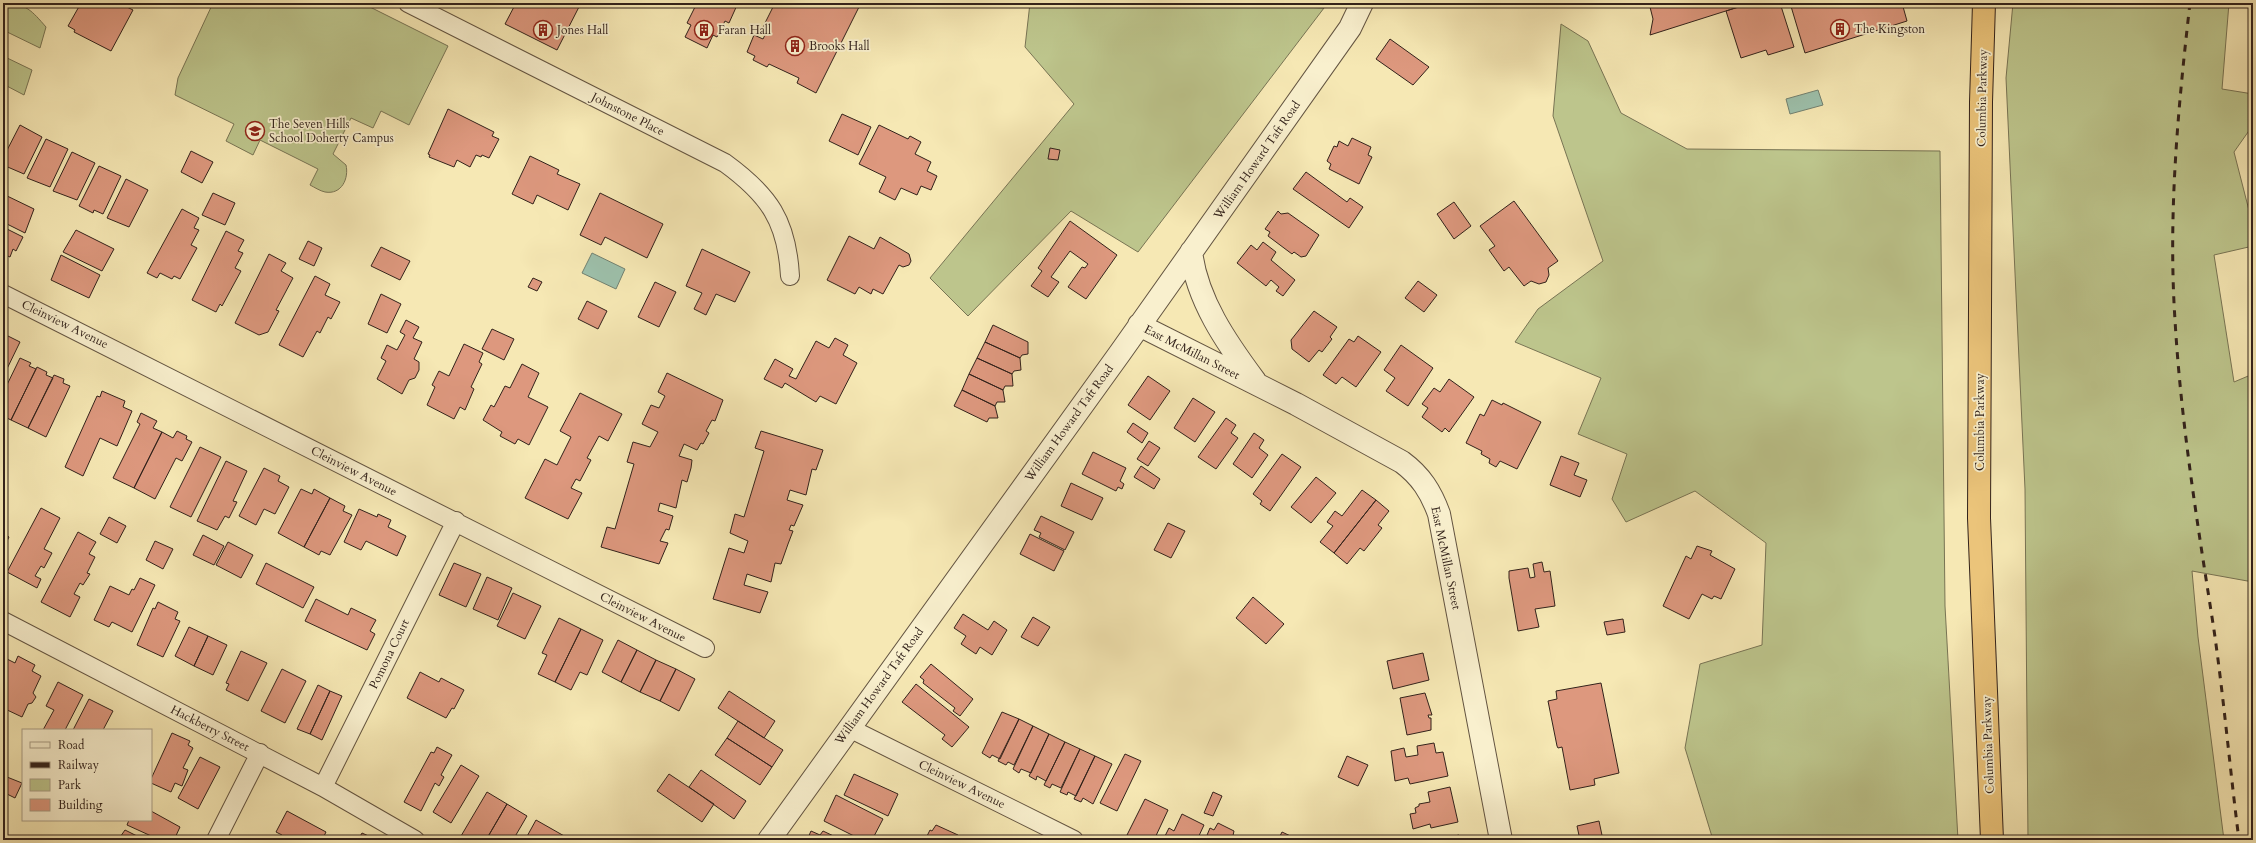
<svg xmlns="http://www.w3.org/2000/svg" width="2256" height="843" viewBox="0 0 2256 843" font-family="Cardo,serif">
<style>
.green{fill:#bdc58c;stroke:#787454}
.water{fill:#9dc0ab;stroke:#728171}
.building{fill:#dd987e;stroke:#32221b}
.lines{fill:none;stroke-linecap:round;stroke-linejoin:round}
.minor-casing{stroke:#635441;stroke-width:20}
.tertiary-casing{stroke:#635441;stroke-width:24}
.trunk-casing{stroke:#32221b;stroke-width:24}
.minor{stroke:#f9f0ce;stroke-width:18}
.tertiary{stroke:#f9f0ce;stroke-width:22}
.trunk{stroke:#ebc47a;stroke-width:22}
.rail{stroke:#32221b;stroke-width:3;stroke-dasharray:7 7;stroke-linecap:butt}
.labels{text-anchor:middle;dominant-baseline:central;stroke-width:3.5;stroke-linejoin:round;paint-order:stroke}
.poi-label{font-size:12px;fill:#32221b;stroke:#f9f0ce;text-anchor:start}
.street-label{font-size:12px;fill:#32221b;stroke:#f9f0ce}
</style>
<rect width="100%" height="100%" fill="#f6e8b4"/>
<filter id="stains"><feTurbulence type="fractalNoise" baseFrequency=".005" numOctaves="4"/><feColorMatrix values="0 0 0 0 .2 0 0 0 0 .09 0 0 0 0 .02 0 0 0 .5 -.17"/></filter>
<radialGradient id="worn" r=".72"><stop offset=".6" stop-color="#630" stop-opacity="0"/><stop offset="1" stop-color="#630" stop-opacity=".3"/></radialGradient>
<!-- green -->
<path class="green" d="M3,3C26,3 32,11 46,27L40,48L3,30Z
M213,3H362L448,46L409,125L381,111L373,128L351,118L333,154L346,165C349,178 342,195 325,192C320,191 314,187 310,185L318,169L260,140L253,155L226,141L234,124L175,95L178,78Z
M1030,3H1223L1324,8L1138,252L1071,211L968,316L930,278L1074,104L1025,47Z
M2013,3H2229L2222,89L2253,94V125L2234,152L2253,226V246L2214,255L2234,382L2253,374V582L2192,571L2198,637L2224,840H2028L2025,489L2006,78Z
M1561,24L1588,41L1621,113L1687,149L1940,151L1945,606L1958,840H1713L1685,748L1700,664L1762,645L1766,543L1695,491L1626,522L1612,499L1627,454L1578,434L1601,378L1515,342L1538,309L1603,261L1553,116Z
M3,56L32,70L24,95L3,84Z"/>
<!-- water -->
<path class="water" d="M1818,90L1823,105L1790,114L1786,99Z
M592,253L625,269L616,289L582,273Z"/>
<!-- building -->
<path class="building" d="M81,3H119L133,10L111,51L74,32L75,30L68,26Z
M516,3H581L557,50L505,24Z
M697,3H738L729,23L725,21L717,37L713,35L707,48L685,37L691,25L687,23Z
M775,3H852L859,7L816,93L797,83L799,78L769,64L767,67L753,60L755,56L747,52L754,35L763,39L767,31L762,29Z
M1649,3H1751L1650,35L1653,19Z
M1751,3H1780L1794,47L1768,55L1766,50L1741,58L1726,11Z
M1790,3H1902L1907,21L1805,53Z
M1390,39L1429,67L1413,85L1376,59Z
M448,109L494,132L492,136L499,139L489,158L482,155L481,157L476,155L470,167L457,160L454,167L429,157L430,155L428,154Z
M842,114L871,127L858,155L829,141Z
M20,125L42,137L24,174L3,165V158Z
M879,125L908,139L910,136L921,142L915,154L931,162L927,171L937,176L931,190L921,186L917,195L901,188L895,200L879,192L886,177L859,164Z
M1352,138L1371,147L1368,155L1372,157L1359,184L1329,169L1331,164L1327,161L1334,146L1337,147L1339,141L1348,146Z
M46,139L68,149L50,187L27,178Z
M1050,148L1060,150L1058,160L1048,159Z
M191,151L213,162L202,183L181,172Z
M72,152L95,163L77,200L53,191Z
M530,156L559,170L557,174L580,184L568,210L537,195L533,204L512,194Z
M99,166L121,176L103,214L94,210L93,213L79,206Z
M1306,172L1347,202L1350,198L1363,207L1349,228L1293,189Z
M126,179L148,190L129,227L107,218Z
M213,193L235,203L225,225L202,215Z
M600,193L663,224L647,258L605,237L601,245L580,235Z
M3,194L34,209L25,233L3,222Z
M1514,201L1558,261L1548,268L1549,275L1546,282L1539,284L1531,281L1524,286L1509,267L1504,271L1489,250L1495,246L1480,226Z
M1454,202L1471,226L1454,239L1437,214Z
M182,209L199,218L194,228L199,230L191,245L197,248L180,279L174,276L172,279L160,273L157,278L147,273Z
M1278,211L1281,214L1288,213L1319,235L1306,256L1301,257L1294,252L1292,254L1268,236L1270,232L1265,229Z
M1070,221L1117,255L1086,299L1068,287L1082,267L1085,268L1088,264L1070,251L1051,277L1059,282L1048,297L1031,286L1042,271L1038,268Z
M3,227L23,237L16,251L13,249L10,257L3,254Z
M76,230L114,249L102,271L63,252Z
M226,231L244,240L238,251L243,253L235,268L241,271L222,306L220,304L216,312L192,300Z
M849,236L874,249L880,237L909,254L911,261L909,265L903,267L899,265L883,294L873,289L871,294L859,287L855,294L827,280Z
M308,241L322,248L314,266L299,259Z
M1263,242L1276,252L1271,260L1295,280L1283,296L1276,291L1279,287L1271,280L1266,286L1237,263L1251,245L1257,250Z
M381,247L410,261L400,280L371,266Z
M702,249L750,272L735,302L716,294L706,315L694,309L702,293L686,286Z
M269,254L286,263L281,271L293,278L276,310L279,311L268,332L259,335L235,323Z
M61,255L100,275L89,298L51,280Z
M315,276L330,284L325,295L340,302L331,319L328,317L320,333L317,331L303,357L279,345Z
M533,278L542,282L537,291L528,287Z
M1418,281L1437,295L1424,312L1405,298Z
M655,282L676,292L659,327L638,317Z
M381,294L401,304L387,333L368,324Z
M587,301L607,311L598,329L578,319Z
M1314,311L1337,327L1330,337L1332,339L1322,352L1319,350L1309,362L1292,349L1291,340Z
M406,320L419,327L413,338L422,342L414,359L419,362V370L415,378L409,380L402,394L377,379L386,361L381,358L387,345L397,350L405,335L400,332Z
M993,325L1028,342V354L1022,355L1020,358L985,342Z
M492,329L514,339L504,360L482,349Z
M6,335L20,342L3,377V339Z
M1358,336L1381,352L1356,387L1342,377L1336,384L1323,375L1349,339L1354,342Z
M835,338L848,345L843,355L857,363L836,404L820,396L816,402L785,383L782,388L764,379L775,359L793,369L789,376L796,379L816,341L829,348Z
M985,342L1020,358L1021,370L1014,371L1012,374L977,358Z
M464,344L483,353L479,362L482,364L471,387L474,389L465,410L460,407L454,419L427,405L435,387L432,385L439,371L449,376Z
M1401,345L1433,368L1408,406L1386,391L1395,378L1384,370Z
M20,358L31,363L29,366L36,369L11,420L3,416V393Z
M977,358L1012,374L1013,386H1005L1003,390L969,374Z
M522,364L539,373L528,397L548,407L529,445L518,439L515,444L500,436L502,432L483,420L491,405L494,407L505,386L510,388Z
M37,367L47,372L46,375L53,378L28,428L11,420Z
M667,373L723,400L715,421L712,420L706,431L709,433L703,444L701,443L697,450L684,444L679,456L692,460L691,468L687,482L682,480L676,508L660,503L658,511L673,516L669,530L666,529L660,541L668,543L659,564L601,547L607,527L615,529L634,464L627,462L633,442L650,447L658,432L642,424L651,405L659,408L665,396L658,392Z
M969,374L1003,390L1005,402H997L995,406L962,390Z
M54,375L64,379L63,383L70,386L46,437L28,428Z
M1148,376L1170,391L1150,420L1128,405Z
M1449,379L1474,397L1449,432L1445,428L1442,432L1422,417L1428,408L1422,404L1434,388L1440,392Z
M962,390L995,406L998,418H989L987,422L954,406Z
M102,391L125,401L123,407L132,411L117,446L100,438L83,476L65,467L97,396L100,397Z
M580,393L622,414L608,441L599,436L587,458L591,460L580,481L576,479L571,488L582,493L568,519L525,498L545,459L557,465L571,437L560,431Z
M1193,398L1215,412L1195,442L1174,428Z
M1492,400L1502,405L1503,403L1541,422L1517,469L1500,461L1496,467L1489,463L1490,459L1481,454L1482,451L1466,443L1480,414L1484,416Z
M141,413L157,421L153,428L162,432L134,488L113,478L140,424L137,422Z
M1226,418L1236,425L1231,433L1238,438L1216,469L1198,457Z
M1133,423L1148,433L1142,443L1127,432Z
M177,431L187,436L186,439L192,442L182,461L176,458L155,499L134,488L162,432L173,438Z
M761,431L823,450L816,470L812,469L806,495L790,490L787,500L803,505L794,526L791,525L789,530L793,531L788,544L781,564L775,563L771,582L747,574L744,585L768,592L760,613L713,599L729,548L744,553L748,541L730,533L735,514L744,517L764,451L755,448Z
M1254,433L1264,440L1259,448L1268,455L1252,478L1233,464Z
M1149,441L1160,448L1148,466L1137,459Z
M200,447L221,457L191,517L170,507Z
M1093,452L1126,468L1120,481L1124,484L1122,489L1118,487L1116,491L1082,474Z
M1282,454L1301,467L1270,511L1260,504L1262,501L1253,494Z
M1561,456L1579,463L1574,475L1587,480L1580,497L1550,485Z
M226,461L247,471L233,501L237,502L229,518L225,516L217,530L197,521Z
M1141,466L1160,479L1154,489L1134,477Z
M264,468L280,476L278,481L289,487L275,514L264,509L256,525L239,516Z
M1316,477L1336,493L1311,523L1291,507Z
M1071,483L1103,498L1092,520L1061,506Z
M301,489L312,494L314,489L330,498L304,547L278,533Z
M1362,490L1376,500L1334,553L1320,542L1333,526L1327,522L1335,511L1342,516Z
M330,498L345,506L343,511L352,515L330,555L321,551L319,555L304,547Z
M1376,500L1389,511L1378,525L1382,528L1364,551L1360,548L1347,564L1334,553Z
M41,508L60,518L44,549L52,553L44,568L41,566L35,576L41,579L37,588L7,572Z
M359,509L377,517L378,514L391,520L388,527L406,536L397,556L366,541L361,550L344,542Z
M1041,516L1074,532L1065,550L1039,537L1041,533L1034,530Z
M109,517L126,526L117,543L100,534Z
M1168,523L1185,531L1171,558L1154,550Z
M78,532L96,542L89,554L95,557L87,573L90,574L83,585L80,583L74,594L80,597L70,617L41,602Z
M3,533L9,537L3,549Z
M1030,534L1064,551L1054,571L1020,554Z
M203,535L224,546L214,565L193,555Z
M155,541L173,549L163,569L146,560Z
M228,542L253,555L241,578L216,565Z
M1697,546L1712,551L1710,555L1735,569L1721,599L1714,596L1712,599L1702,594L1689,619L1663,606L1686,556L1691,559Z
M1542,562L1544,572L1550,571L1555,606L1535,609L1539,627L1518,631L1509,578V571L1528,568L1530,578L1535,577L1533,564Z
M266,563L314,587L303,608L256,584Z
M454,563L481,574L466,607L439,595Z
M487,577L512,588L498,620L473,609Z
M140,578L155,585L132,632L112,622L109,627L94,620L110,586L129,595L132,589L134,590Z
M513,593L541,606L525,639L497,626Z
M1253,597L1284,624L1266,644L1236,618Z
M316,599L348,615L351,608L376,620L370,631L375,634L367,650L305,621Z
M158,602L178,612L175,619L180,621L163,657L137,645L153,608L155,609Z
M963,614L988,630L994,621L1007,630L992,655L980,647L976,654L961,644L966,636L954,628Z
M1033,617L1050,627L1038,646L1021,637Z
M559,618L581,629L555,682L538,674L547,655L542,653Z
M1623,619L1625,632L1607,635L1604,622Z
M189,627L208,636L194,666L175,656Z
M581,629L603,640L587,675L580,672L571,690L555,682Z
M208,636L227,645L213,675L194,666Z
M618,640L637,650L621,682L602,672Z
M637,650L656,660L640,692L621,682Z
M241,651L267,663L248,701L226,690L229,684L226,683Z
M1423,653L1429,680L1393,689L1387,661Z
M18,656L35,665L32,671L41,676L33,693L36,697L32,703L28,704L22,717L3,708V663L5,658L15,663Z
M656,660L676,669L660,701L640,692Z
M931,664L973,699L960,716L953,711L955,708L923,683L924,680L920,677Z
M282,669L306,681L285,723L261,711Z
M676,669L695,679L679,711L660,701Z
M420,672L439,682L441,678L464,690L454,709L452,708L446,718L407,698Z
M58,682L83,695L65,730H43L54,710L46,706Z
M1601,683L1619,773L1594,779L1595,785L1570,790L1562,747L1558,748L1557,746L1548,701L1557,699L1556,691Z
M916,684L969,727L952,747L942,739L945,735L902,702Z
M318,685L330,691L310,734L297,729Z
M330,691L342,696L322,740L310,734Z
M729,691L775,721L764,738L718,708Z
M1425,693L1432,715H1428L1429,718H1431V730L1407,735L1400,698Z
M89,699L113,711L103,730H73Z
M1002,712L1019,719L1000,759L992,755L990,758L982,753Z
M1019,719L1033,726L1014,765L1008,762L1006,765L998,761Z
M738,721L783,750L772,767L727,738Z
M1033,726L1049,734L1031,773L1021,769L1019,773L1013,769Z
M172,733L190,741L188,745L193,748L183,768L188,770L182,786L175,783L171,792L151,783V779Z
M1049,734L1065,742L1046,781L1037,776L1036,780L1029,776Z
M727,738L772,767L760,785L715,755Z
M1065,742L1080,749L1061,788L1052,784L1050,788L1044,785Z
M1434,743L1436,753L1443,752L1448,776L1410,784L1408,778L1395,781L1391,751L1404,748L1406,757L1418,755L1417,746Z
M437,747L452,755L441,775L444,777L439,786L435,783L421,811L404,802L431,752L434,753Z
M1080,749L1095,756L1076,796L1068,792L1067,795L1060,792Z
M1125,754L1141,761L1117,811L1100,803Z
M1095,756L1112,764L1093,804L1083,798L1081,802L1074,799Z
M1347,756L1368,765L1358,786L1338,777Z
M200,757L220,767L198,809L178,798Z
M461,765L479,776L451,823L433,812Z
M701,770L746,801L734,819L689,787Z
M669,774L714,804L702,822L657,791Z
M854,774L898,794L888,816L844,795Z
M7,777L22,783L15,798L3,792V785Z
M1450,787L1458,822L1431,828L1430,824L1413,829L1410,814L1416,813L1415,808L1419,806V804L1430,802L1428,792Z
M487,792L507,804L486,840H468L461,836Z
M1213,792L1222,796L1213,816L1204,813Z
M836,795L883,819L872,840H862L824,821Z
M1145,799L1168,810L1154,840H1138L1127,835Z
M507,804L527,816L513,840H486Z
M151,811L180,827L174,840H160L127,825L129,820H151Z
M287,811L326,832L322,840H285L280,837L282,835L276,832Z
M1182,814L1204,825L1197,840H1163L1169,828L1174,831Z
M536,820L566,837L564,840H525Z
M1599,821L1603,840H1580L1577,826Z
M1218,823L1234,831L1232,840H1205L1210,828L1214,830Z
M936,825L958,835L956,840H925L930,830L932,831Z
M125,830L137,836L136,837L142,840H118Z
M811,831L820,835L823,831L842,840H807Z
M1282,832L1299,840H1278Z
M362,833L375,839L374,840H358Z
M1459,835L1460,840H1435Z
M1409,836V840H1392L1391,839Z"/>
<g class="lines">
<!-- minor casing -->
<g class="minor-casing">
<path id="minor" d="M408,3L725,163C769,195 787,221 790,276
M3,294L705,648
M3,621L323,787L415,840
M849,728L1074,840
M323,787L456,521
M216,840L260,753"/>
</g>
<!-- tertiary casing -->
<g class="tertiary-casing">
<path id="tertiary" d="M1191,252C1197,300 1226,342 1255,381
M1139,325L1296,404L1402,462C1421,476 1431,492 1439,514L1501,840
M769,840L1120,353L1350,28L1362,3"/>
</g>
<!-- trunk casing -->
<g class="trunk-casing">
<path id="trunk" d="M1984,3L1981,102L1979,518L1992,840"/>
</g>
<!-- minor -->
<use href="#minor" class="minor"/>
<!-- tertiary -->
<use href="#tertiary" class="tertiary"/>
<!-- trunk -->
<use href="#trunk" class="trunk"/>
<!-- rail -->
<path class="rail" d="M2190,3C2178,108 2168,214 2175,320C2181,424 2198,527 2214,630C2224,700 2230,770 2239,840"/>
</g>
<!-- icons -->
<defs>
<g id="building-ring" transform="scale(1)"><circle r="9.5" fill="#f9f0ce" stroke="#8f2418" stroke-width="1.5"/><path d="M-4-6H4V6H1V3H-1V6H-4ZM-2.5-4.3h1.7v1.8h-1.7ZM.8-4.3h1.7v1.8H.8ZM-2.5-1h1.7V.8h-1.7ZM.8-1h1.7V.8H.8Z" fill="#8f2418"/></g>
<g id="school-ring" transform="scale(1)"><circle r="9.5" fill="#f9f0ce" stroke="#8f2418" stroke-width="1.5"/><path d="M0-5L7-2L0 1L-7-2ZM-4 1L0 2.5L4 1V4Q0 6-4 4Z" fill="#8f2418"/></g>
</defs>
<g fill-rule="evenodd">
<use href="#building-ring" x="1840" y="29"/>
<use href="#building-ring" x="543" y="30"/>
<use href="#building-ring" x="704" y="30"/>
<use href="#building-ring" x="795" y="46"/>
<use href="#school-ring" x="255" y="131"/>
</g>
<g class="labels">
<!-- poi labels -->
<g class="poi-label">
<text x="1854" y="29">The Kingston</text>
<text x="557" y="30">Jones Hall</text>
<text x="718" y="30">Faran Hall</text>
<text x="809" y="46">Brooks Hall</text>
<text x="269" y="124">The Seven Hills<tspan x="269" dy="14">School Doherty Campus</tspan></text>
</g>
<!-- street labels -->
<g class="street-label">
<text transform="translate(1982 98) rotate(-89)">Columbia Parkway</text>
<text transform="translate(628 114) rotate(27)">Johnstone Place</text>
<text transform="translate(1257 160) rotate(-55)">William Howard Taft Road</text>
<text transform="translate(65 324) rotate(26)">Cleinview Avenue</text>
<text transform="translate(1192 352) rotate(27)">East McMillan Street</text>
<text transform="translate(1980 422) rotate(-90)">Columbia Parkway</text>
<text transform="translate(1069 423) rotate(-54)">William Howard Taft Road</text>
<text transform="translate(354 471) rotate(27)">Cleinview Avenue</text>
<text transform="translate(1446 558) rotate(78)">East McMillan Street</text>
<text transform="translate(643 617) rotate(27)">Cleinview Avenue</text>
<text transform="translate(389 654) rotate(-64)">Pomona Court</text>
<text transform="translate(879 686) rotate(-54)">William Howard Taft Road</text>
<text transform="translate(210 728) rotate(27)">Hackberry Street</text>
<text transform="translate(1988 745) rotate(-92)">Columbia Parkway</text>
<text transform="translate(962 784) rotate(26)">Cleinview Avenue</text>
</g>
</g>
<!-- margin -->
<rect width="2256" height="843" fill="none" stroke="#f6e8b4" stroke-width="16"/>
<rect x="4" y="4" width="2248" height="835" fill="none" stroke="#32221b" stroke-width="2"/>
<rect x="8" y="8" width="2240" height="827" fill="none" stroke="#32221b"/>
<!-- legend -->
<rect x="22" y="729" width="130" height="92" fill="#f9f0ce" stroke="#a99e86"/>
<rect x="30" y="742" width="20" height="6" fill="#f9f0ce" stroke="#a99e86"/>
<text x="58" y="749" font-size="12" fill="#32221b">Road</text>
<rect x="30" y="762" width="20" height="6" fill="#32221b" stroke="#a99e86"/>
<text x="58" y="769" font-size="12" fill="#32221b">Railway</text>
<rect x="30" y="779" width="20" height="12" fill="#bdc58c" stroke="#a99e86"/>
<text x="58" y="789" font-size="12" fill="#32221b">Park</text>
<rect x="30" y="799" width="20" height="12" fill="#dd987e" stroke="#a99e86"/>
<text x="58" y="809" font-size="12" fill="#32221b">Building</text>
<rect width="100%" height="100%" filter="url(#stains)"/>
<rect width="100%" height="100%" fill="url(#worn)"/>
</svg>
